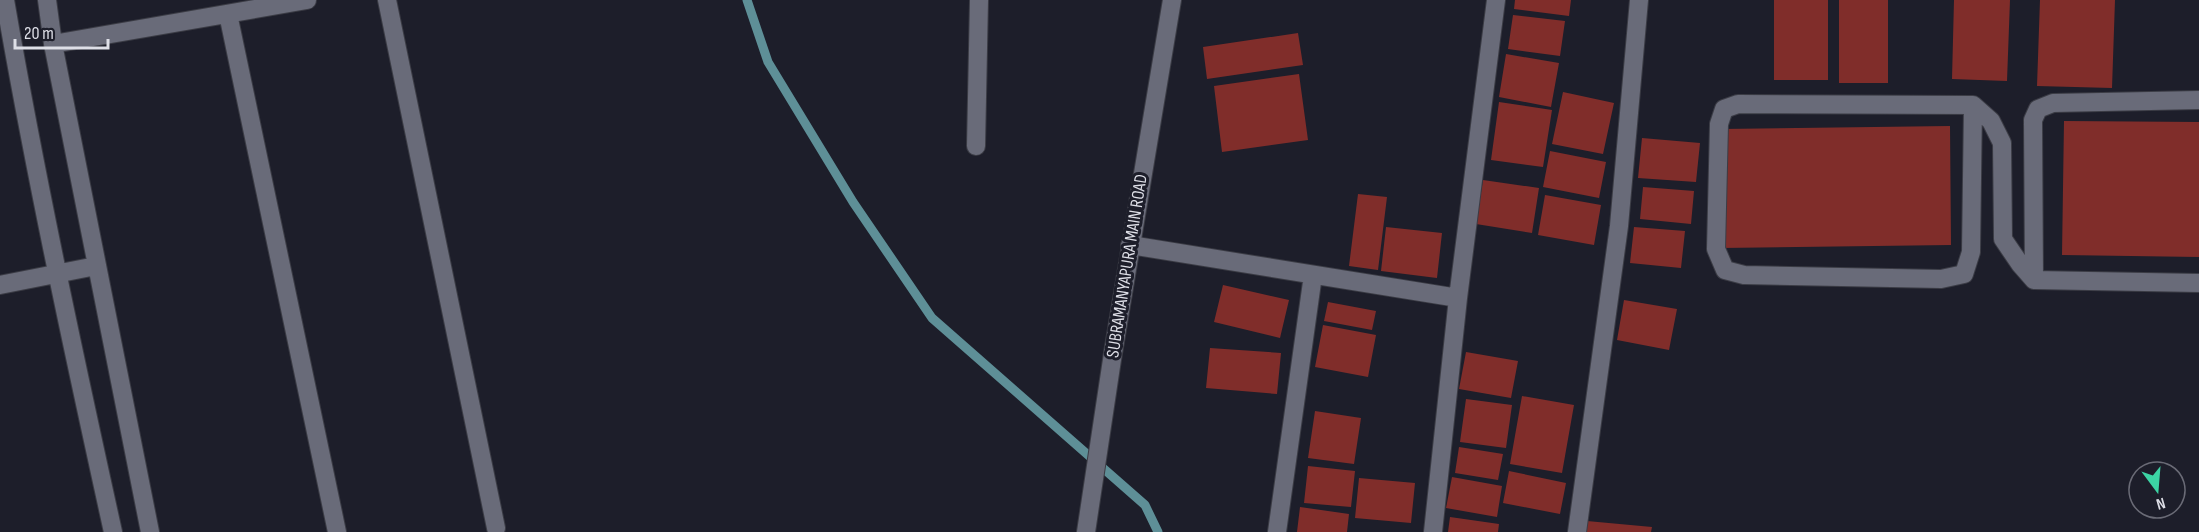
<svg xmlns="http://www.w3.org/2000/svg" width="2199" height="532" viewBox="0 0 2199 532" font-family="'Sofia Sans Condensed',sans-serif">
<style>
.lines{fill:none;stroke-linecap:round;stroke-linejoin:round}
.stream{stroke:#5e8f97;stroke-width:9}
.building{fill:#802d2a}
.street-casing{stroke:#3b3c45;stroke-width:20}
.secondary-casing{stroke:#3b3c45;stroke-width:20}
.street{stroke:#696b79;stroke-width:18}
.secondary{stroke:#696b79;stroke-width:18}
.labels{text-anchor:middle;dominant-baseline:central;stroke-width:6;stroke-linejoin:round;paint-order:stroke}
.street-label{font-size:18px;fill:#dedfe7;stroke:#1d1e2a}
</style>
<rect width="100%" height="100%" fill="#1d1e2a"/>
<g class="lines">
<!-- stream -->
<path class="stream" d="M747,0L768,62L853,202L932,318L1145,505L1158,532"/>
</g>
<!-- building -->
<path class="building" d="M1515,0H1571L1569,16L1514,9Z
M1774,0H1828V80H1774Z
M1839,0H1888V83H1839Z
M1954,0H2010L2007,81L1952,79Z
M2040,0H2115L2112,88L2037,86Z
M1513,15L1565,21L1560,56L1508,49Z
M1298,33L1303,65L1207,79L1203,47Z
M1506,54L1559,63L1551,107L1499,97Z
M1299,74L1308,140L1222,152L1214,86Z
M1563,92L1614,103L1603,154L1552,144Z
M1499,102L1552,110L1543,167L1491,160Z
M2064,121L2199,122V257L2062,255Z
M1950,126L1951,245L1720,248L1722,129Z
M1642,138L1700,143L1696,182L1638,178Z
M1550,151L1606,162L1599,198L1543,187Z
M1483,180L1539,188L1532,233L1476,224Z
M1643,187L1694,191L1691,224L1640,219Z
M1358,194L1387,197L1378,270L1349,266Z
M1545,195L1601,205L1594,245L1538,235Z
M1386,227L1442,233L1437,278L1381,271Z
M1634,227L1685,231L1681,268L1630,263Z
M1223,285L1289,300L1280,338L1214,322Z
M1624,300L1677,309L1669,350L1617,340Z
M1328,302L1376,311L1372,330L1324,321Z
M1323,325L1376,335L1368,377L1315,367Z
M1210,348L1281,353L1277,394L1206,388Z
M1466,352L1518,361L1511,398L1459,389Z
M1522,396L1574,405L1562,473L1510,464Z
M1466,399L1512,405L1506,448L1460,442Z
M1315,411L1361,418L1354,464L1308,458Z
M1459,447L1503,454L1498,480L1455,473Z
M1308,466L1355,471L1351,507L1304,503Z
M1509,471L1566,483L1560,514L1503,503Z
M1452,477L1502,486L1497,517L1446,508Z
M1359,478L1415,483L1411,523L1355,518Z
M1300,507L1349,514L1347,532H1297Z
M1450,517L1499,524L1498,532H1448Z
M1587,521L1652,527L1651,532H1586Z"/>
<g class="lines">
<!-- street casing -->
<g class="street-casing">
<path id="street" d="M5,0C36,179 74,355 113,532
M47,0L53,44L150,532
M387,0L496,528
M228,14L337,532
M53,44L307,0
M1738,104L1973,105L1971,252L1964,274L1941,279L1744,275L1725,270L1716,249L1719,124L1724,109Z
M1973,105L1991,121L2002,143L2003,239L2020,264L2034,280L2199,283
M976,146L979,0
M1130,245L1458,298L1496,0
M2034,280L2033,120L2038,109L2053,103L2199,100
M0,285L96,266
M1277,532L1313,275
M1433,532L1458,298
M1577,532L1619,226L1639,0"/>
</g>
<!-- secondary casing -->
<g class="secondary-casing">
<path id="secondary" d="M1086,532L1113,353L1172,0"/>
</g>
<!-- street -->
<use href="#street" class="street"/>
<!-- secondary -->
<use href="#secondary" class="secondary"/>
</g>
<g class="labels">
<!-- street labels -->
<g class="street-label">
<text transform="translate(1127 266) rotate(-81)">SUBRAMANYAPURA MAIN ROAD</text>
</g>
</g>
<!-- north arrow -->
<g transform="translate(2157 490) rotate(164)"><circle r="28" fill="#1d1e2a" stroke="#6a6b76" stroke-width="1.5"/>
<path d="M0-4.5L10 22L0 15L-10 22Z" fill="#3cd4a4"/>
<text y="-9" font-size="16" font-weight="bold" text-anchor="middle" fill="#dedfe7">N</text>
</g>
<!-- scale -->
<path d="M15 39v9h93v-9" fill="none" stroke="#dedfe7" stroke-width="3"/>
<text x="24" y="39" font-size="18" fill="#dedfe7" stroke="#1d1e2a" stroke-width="4.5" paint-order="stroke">20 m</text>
</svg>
